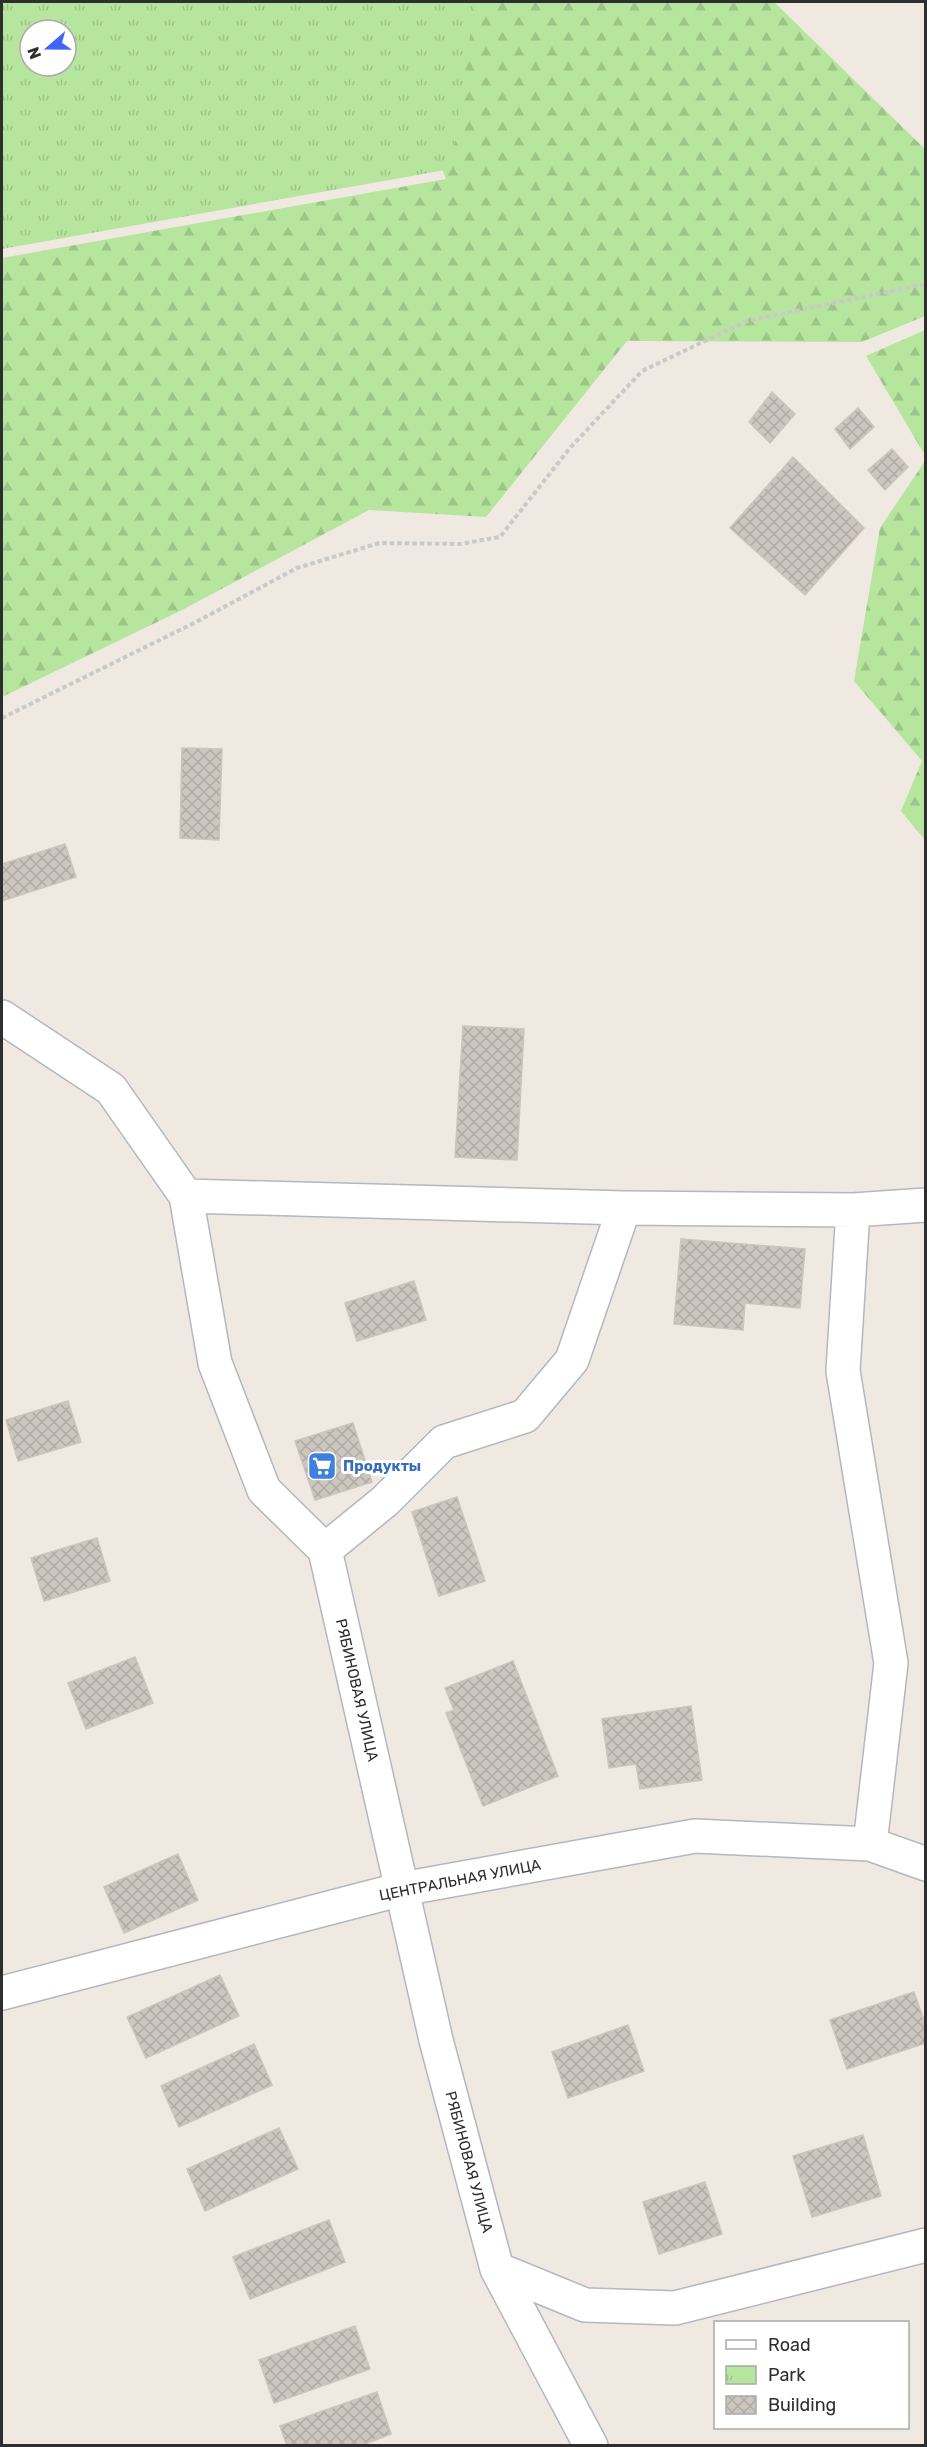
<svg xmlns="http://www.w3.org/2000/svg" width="927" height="2447" viewBox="0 0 927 2447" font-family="Rubik,sans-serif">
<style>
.forest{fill:url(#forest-firs)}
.park{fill:url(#park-tufts);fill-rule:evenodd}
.building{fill:url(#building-cross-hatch);stroke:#cbc5ba;stroke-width:1.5}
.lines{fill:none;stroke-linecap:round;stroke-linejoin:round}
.minor-casing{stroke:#b4b7c1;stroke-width:36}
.path{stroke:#c9c9c9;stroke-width:4;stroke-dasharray:4.5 3;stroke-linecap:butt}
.minor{stroke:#fff;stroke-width:33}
.labels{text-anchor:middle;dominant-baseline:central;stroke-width:6;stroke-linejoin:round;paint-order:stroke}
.shop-label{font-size:15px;font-weight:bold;fill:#366cbe;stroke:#fff;text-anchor:start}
.street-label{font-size:15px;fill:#2e2e2e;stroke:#fff}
</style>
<defs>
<pattern id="forest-firs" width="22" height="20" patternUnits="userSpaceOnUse" patternTransform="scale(1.5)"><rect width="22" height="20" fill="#b6e59e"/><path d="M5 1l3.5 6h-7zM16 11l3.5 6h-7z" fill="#9dc588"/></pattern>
<pattern id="park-tufts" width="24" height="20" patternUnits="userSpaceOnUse" patternTransform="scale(1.5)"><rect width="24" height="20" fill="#b6e59e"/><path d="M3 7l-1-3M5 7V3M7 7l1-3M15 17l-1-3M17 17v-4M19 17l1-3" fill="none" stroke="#9dc588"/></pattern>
<pattern id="building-cross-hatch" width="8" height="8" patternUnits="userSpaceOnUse" patternTransform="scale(1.5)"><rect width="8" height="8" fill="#cbc7bf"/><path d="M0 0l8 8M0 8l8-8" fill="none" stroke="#afaba4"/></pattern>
</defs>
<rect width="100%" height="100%" fill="#efe9e1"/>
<!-- forest -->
<path class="forest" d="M374,2H774L925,149V316L862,342L627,341L486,517L369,510L182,610L2,697V258L446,179Z
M925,330V455L866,356Z
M925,461L926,840H925L901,811L922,761L854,681L880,528Z"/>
<!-- park -->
<path class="park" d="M2,2H475L451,169L2,249ZM30,30H66V66H30Z"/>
<!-- building -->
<path class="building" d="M772,392L795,414L770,443L749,422Z
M858,408L874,427L850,449L835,429Z
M892,449L908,467L885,490L868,470Z
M793,457L864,528L805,595L730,528Z
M182,748L222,749L219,840L180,838Z
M65,844L76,877L2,901V864Z
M463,1026L524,1029L517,1160L455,1157Z
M681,1239L805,1249L800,1308L745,1303L743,1330L674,1324Z
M414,1281L426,1320L357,1341L345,1303Z
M68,1401L81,1442L18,1461L6,1420Z
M353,1423L372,1482L315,1500L295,1441Z
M457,1497L485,1581L439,1596L412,1512Z
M97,1538L110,1581L44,1601L31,1558Z
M135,1657L153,1703L86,1729L68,1683Z
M513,1661L558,1776L483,1806L446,1713L454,1710L445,1688Z
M691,1706L702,1780L640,1789L636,1764L609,1768L602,1719Z
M178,1854L198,1900L124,1933L104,1887Z
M220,1975L239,2016L146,2058L127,2017Z
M914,1992L926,2026V2043L847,2069L830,2020Z
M628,2025L644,2071L568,2098L552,2052Z
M254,2044L272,2085L179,2127L161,2086Z
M279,2128L298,2169L205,2211L187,2169Z
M863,2135L881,2196L812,2217L793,2156Z
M705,2182L722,2234L659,2254L643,2202Z
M329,2220L345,2262L250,2299L233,2257Z
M355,2326L370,2369L274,2403L259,2360Z
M377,2392L391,2434L360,2446H287L280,2426Z"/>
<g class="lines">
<!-- minor casing -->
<g class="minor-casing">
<path id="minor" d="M2,1017L111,1089L186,1196L215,1363L264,1490L325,1550L436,2040L497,2269L591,2446
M186,1196L624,1208L853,1210L926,1205
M853,1210L843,1371L891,1663L870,1844
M325,1550L385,1501L444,1442L525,1416L572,1360L624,1208
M2,1993L402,1889L695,1836L870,1844L926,1864
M497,2269L585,2305L675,2308L926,2245"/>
</g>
<!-- path -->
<path class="path" d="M2,718L196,622L297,568L379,543L460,544L500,537L570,448L642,371L747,321L926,284"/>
<!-- minor -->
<use href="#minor" class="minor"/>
</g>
<!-- icons -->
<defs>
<g id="supermarket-square" transform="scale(1.5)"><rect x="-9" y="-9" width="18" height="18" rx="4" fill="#3f7fe0" stroke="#fff"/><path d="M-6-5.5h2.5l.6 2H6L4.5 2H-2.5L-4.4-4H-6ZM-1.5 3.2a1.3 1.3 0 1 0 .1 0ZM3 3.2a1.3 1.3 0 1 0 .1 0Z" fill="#fff"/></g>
</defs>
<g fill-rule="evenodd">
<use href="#supermarket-square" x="322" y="1466"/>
</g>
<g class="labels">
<!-- shop labels -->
<g class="shop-label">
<text x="343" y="1466">Продукты</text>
</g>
<!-- street labels -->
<g class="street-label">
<text transform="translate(357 1690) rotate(77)">РЯБИНОВАЯ УЛИЦА</text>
<text transform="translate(460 1880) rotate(-11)">ЦЕНТРАЛЬНАЯ УЛИЦА</text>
<text transform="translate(469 2162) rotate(75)">РЯБИНОВАЯ УЛИЦА</text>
</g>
</g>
<!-- border -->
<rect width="927" height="2447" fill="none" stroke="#2e2e2e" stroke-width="6"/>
<!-- legend -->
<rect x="714" y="2321" width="195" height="108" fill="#ffffff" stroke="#ababab" stroke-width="1.5"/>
<rect x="726" y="2340" width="30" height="9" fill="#ffffff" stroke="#ababab" stroke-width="1.5"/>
<text x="768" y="2351" font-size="18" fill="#2e2e2e">Road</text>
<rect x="726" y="2366" width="30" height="18" fill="url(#park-tufts)" stroke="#ababab" stroke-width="1.5"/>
<text x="768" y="2381" font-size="18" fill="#2e2e2e">Park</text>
<rect x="726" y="2396" width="30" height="18" fill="url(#building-cross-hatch)" stroke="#ababab" stroke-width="1.5"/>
<text x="768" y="2411" font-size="18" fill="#2e2e2e">Building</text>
<!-- north arrow -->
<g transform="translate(48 48) rotate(250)"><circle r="28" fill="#ffffff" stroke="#ababab" stroke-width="1.5"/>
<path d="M0-4.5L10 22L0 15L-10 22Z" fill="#4264fb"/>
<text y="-9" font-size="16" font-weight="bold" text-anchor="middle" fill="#2e2e2e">N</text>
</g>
</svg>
